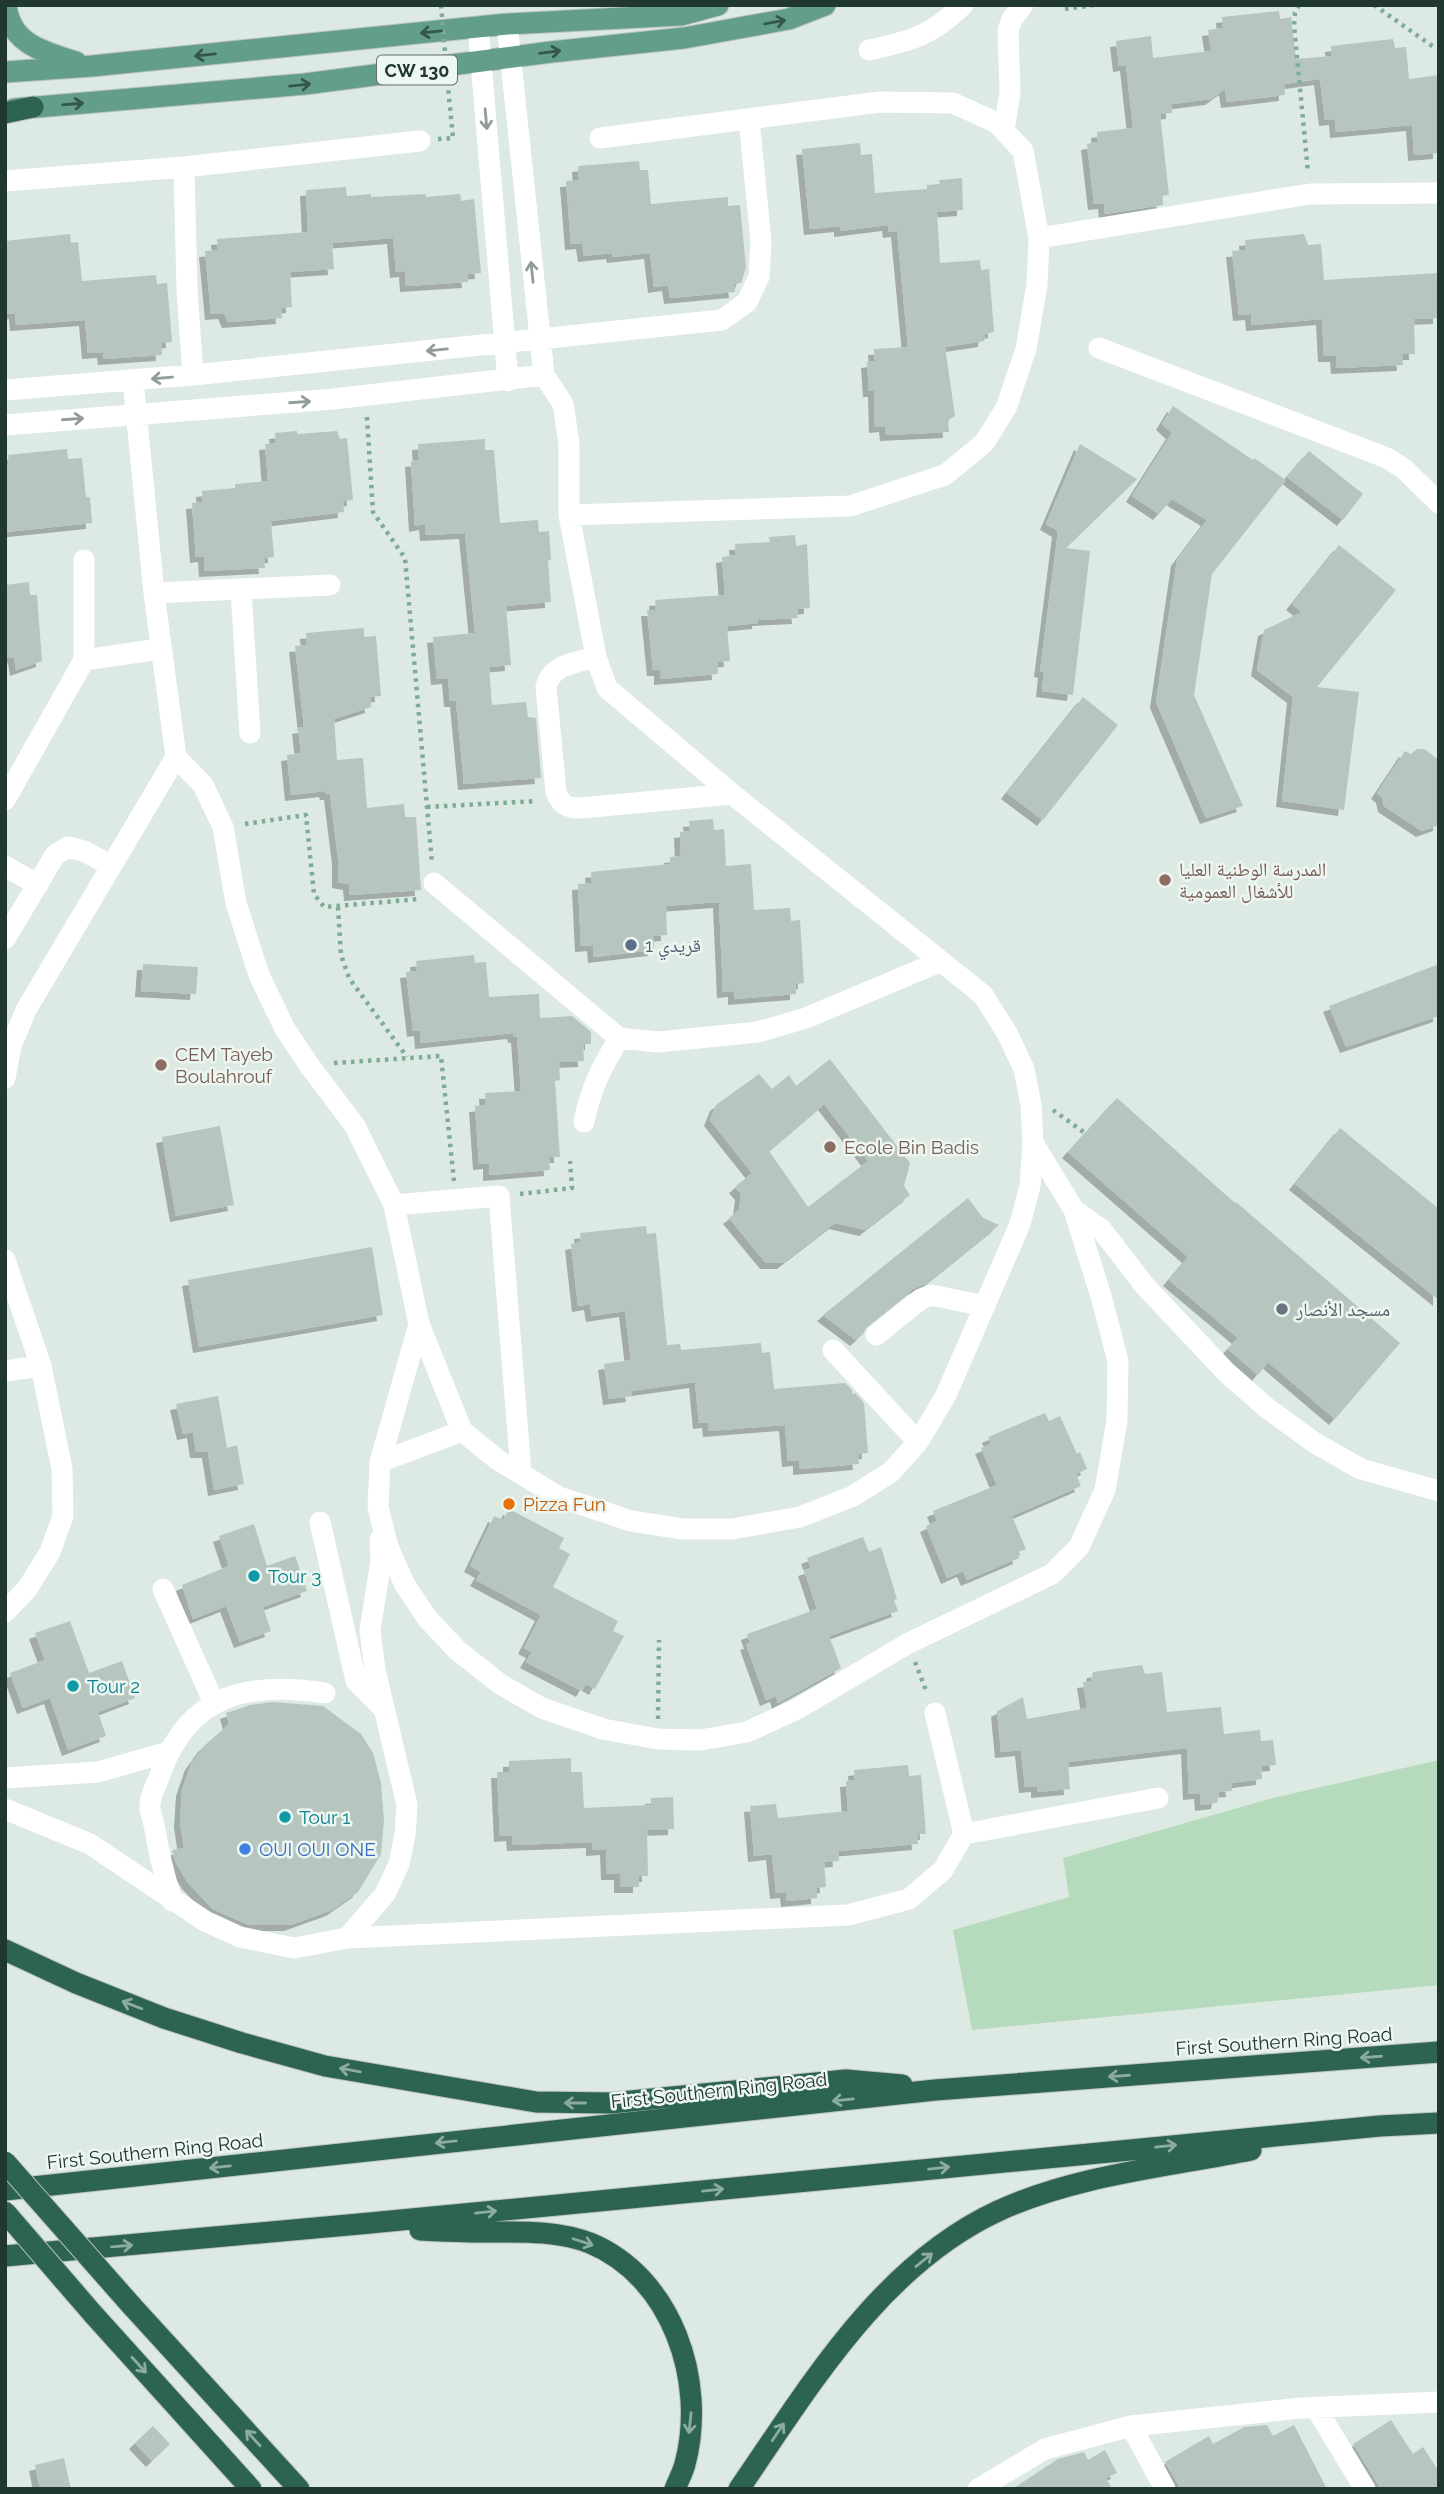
<svg xmlns="http://www.w3.org/2000/svg" width="1444" height="2494" viewBox="0 0 1444 2494" font-family="Raleway,'Noto Naskh Arabic',sans-serif">
<style>
.green{fill:#b6dabc}
.building{fill:#b6c6be;fill-rule:evenodd;filter:url(#shadow)}
.lines{fill:none;stroke-linecap:round;stroke-linejoin:round}
.major-casing{stroke:#bcc3c1;stroke-width:23}
.highway-casing{stroke:#bcc3c1;stroke-width:23}
.path{stroke:#7eac99;stroke-width:4.5;stroke-dasharray:3.5 5;stroke-linecap:butt}
.minor{stroke:#fff;stroke-width:21}
.major{stroke:#639e89;stroke-width:21}
.highway{stroke:#2c6352;stroke-width:21}
.highway-bridge-casing{stroke:#bcc3c1;stroke-width:23;stroke-linecap:butt}
.path-bridge{stroke:#7eac99;stroke-width:4.5;stroke-dasharray:3.5 5;stroke-linecap:butt}
.highway-bridge{stroke:#2c6352;stroke-width:21}
.oneway{stroke:#34574a}
.oneway2{stroke:#909c97}
.oneway3{stroke:#8caca2}
.education-dot{fill:#8d6e63;stroke:#edf6f1;stroke-width:2.5}
.service-dot{fill:#5c6f8a;stroke:#edf6f1;stroke-width:2.5}
.worship-dot{fill:#6b7280;stroke:#edf6f1;stroke-width:2.5}
.food-dot{fill:#e8710a;stroke:#edf6f1;stroke-width:2.5}
.culture-dot{fill:#0f9aa8;stroke:#edf6f1;stroke-width:2.5}
.shop-dot{fill:#3f7fe0;stroke:#edf6f1;stroke-width:2.5}
.labels{text-anchor:middle;dominant-baseline:central;stroke-width:5;stroke-linejoin:round;paint-order:stroke}
.shield{fill:#edf6f1;stroke:#5e7169;stroke-width:2}
.shield-label{font-size:18px;font-weight:bold;fill:#20382f}
.education-label{font-size:19px;fill:#785e54;stroke:#edf6f1;text-anchor:start}
.service-label{font-size:19px;fill:#4e5e75;stroke:#edf6f1;text-anchor:start}
.worship-label{font-size:19px;fill:#5b616d;stroke:#edf6f1;text-anchor:start}
.food-label{font-size:19px;fill:#c56008;stroke:#edf6f1;text-anchor:start}
.culture-label{font-size:19px;fill:#0d838f;stroke:#edf6f1;text-anchor:start}
.shop-label{font-size:19px;fill:#366cbe;stroke:#edf6f1;text-anchor:start}
.street-label{font-size:19px;fill:#20382f;stroke:#edf6f1}
</style>
<defs>
<filter id="shadow"><feDropShadow dx="-6" dy="6" stdDeviation="0" flood-color="#0004"/></filter>
</defs>
<rect width="100%" height="100%" fill="#dde9e3"/>
<!-- green -->
<path class="green" d="M1439,1760V1985L972,2030L953,1930L1069,1897L1063,1858L1269,1799Z"/>
<!-- building -->
<path class="building" d="M1279,11L1280,19L1291,17L1296,59L1332,56L1331,46L1393,39L1395,48L1406,47L1409,79L1439,75V153L1414,155L1412,125L1336,132L1335,119L1325,120L1320,79L1284,84L1285,95L1227,102L1225,89L1211,99L1172,104V113L1160,114L1169,195L1162,196L1163,205L1105,214L1104,203L1094,204L1087,144L1098,142L1097,132L1133,128L1126,65L1119,66L1116,41L1151,36L1153,58L1211,51L1208,30L1223,28L1222,17Z
M860,143L861,155L872,154L875,193L927,189V185L940,184L939,180L962,178L963,210L937,212L940,263L980,260L981,270L989,269L994,332L985,334L984,341L945,347L955,416L948,420L949,432L886,435L885,426L875,427L874,391H869L867,362L875,361L874,349L908,347L897,231L889,232L888,225L840,231V226L810,229L802,149Z
M639,161L640,170H648L651,204L728,197V206L740,205L746,267L741,283L734,284L735,292L670,298L668,285L654,287L650,253L613,257L612,253L584,256L582,243L571,244L566,181L579,180L578,166Z
M346,187L347,196L371,194V197L426,194V197L460,194L461,201L474,199L481,273L467,274L468,282L406,286L405,271L396,272L393,238L332,243L334,269L290,272L292,307L281,308L282,318L228,322L224,313L211,314L205,251L218,250L217,239L308,232L306,190Z
M70,234L71,243L78,242L82,281L156,275L157,284L167,283L172,342L161,343L162,355L104,359L103,352L88,353L85,320L16,325L15,313L5,314V241Z
M1304,234L1308,245L1321,244L1324,280L1439,273V318L1414,319L1415,354H1402L1403,365L1337,368L1336,356H1324L1322,319L1252,325L1251,314L1239,315L1232,251L1246,250L1245,240Z
M1173,406L1253,460L1254,458L1286,480L1212,574L1194,695L1243,806L1206,818L1156,702L1177,560L1207,520L1172,499L1159,514L1132,496L1172,433L1162,424Z
M297,431V434L337,431L340,439L347,438L353,500L343,501L344,512L271,521L274,557L264,558L265,568L205,571L204,556L196,557L192,503L203,502L202,491L235,488V484L268,481L265,444L276,443L275,433Z
M485,439V450H494L500,523L538,520L539,532L549,531L551,560H548L551,602L506,606L511,665L489,667L492,705L526,702L528,717L536,718L541,778L464,784L456,701H450L448,678L437,679L433,637L475,633L465,533L426,535L425,524L415,526L411,461L419,460L418,444Z
M1080,444L1137,479L1066,548L1090,551L1073,695L1042,691L1044,672L1040,671L1058,531L1046,524Z
M67,449L68,459L82,458L86,497H90L92,523L5,532V464H9L8,455Z
M1309,451L1363,494L1343,520L1287,477Z
M795,535L796,546L807,544L810,608L797,609L798,618L758,620V623L727,626L730,661L717,662L718,674L660,679V670H653L647,610H656L655,600L725,595L722,557L736,555L735,544L770,542L769,537Z
M1339,545L1396,590L1317,687L1359,692L1344,810L1282,801L1293,697L1257,670L1264,630L1302,612L1292,604Z
M29,582L30,595H37L42,661L16,670L14,657L5,658V585Z
M364,628V637L376,636L381,696L370,697L371,707L334,719L337,760L363,758L367,808L404,804L405,817H416L421,890L350,895L349,884L338,882V858L330,794H326L325,791L291,795L287,755L301,753L298,728L304,727L295,646L307,645L306,633Z
M1083,697L1118,725L1043,820L1007,793Z
M1417,749H1424L1439,760V825L1422,831L1384,806L1382,797L1377,793L1405,751L1411,754Z
M713,819L714,830L724,829L726,866L751,864L754,910L790,908L791,921L800,920L804,983L796,984V994L734,999V991L723,992L719,902L666,906L667,935L653,936L654,950L594,957L593,945L581,946L578,884L592,883L591,872L670,864V857L681,856L680,832L690,831L689,821Z
M474,955L475,963L486,962L489,997L539,994L540,1018L572,1016L591,1032V1044H583L584,1061L559,1062L560,1080L555,1081L560,1157H549L550,1170L489,1175V1163L479,1164L475,1106L486,1105L485,1093L521,1091L517,1037H514L513,1033L421,1043L420,1030L413,1031L406,972L417,971L416,961Z
M143,964L198,967L196,994L141,991Z
M1439,964V1016L1346,1047L1329,1006Z
M830,1059L910,1163L904,1186L910,1195L865,1230L835,1223L783,1263H766L729,1218L739,1210L741,1194L735,1187L752,1173L710,1120L716,1105L759,1074L772,1089L789,1075L796,1086ZM824,1104L868,1161L808,1207L769,1151Z
M1117,1098L1235,1203L1236,1202L1400,1343L1335,1419L1268,1362L1258,1375L1228,1349L1238,1338L1169,1280L1188,1257L1068,1152Z
M220,1126L234,1205L176,1216L162,1137Z
M1340,1128L1439,1209V1300L1295,1184Z
M968,1198L983,1218L999,1225L927,1283L913,1289L868,1325L863,1334L856,1340L823,1315Z
M646,1226L647,1234L656,1233L667,1345L680,1344L681,1350L761,1343L762,1353L770,1352L774,1389L845,1383L852,1390V1394L855,1393L864,1403L868,1453L858,1454L859,1464L799,1469V1460L788,1461L785,1425L709,1431L708,1422L699,1423L695,1382L631,1391L632,1396L609,1399L604,1364L631,1360L625,1311L592,1316L590,1304L578,1306L571,1244L581,1242L580,1233Z
M372,1247L383,1315L199,1347L188,1280Z
M218,1396L227,1448L237,1445L244,1484L214,1490L208,1452H196L193,1432L183,1434L176,1404Z
M1045,1413L1049,1421L1060,1416L1077,1454L1080,1452L1087,1469L1076,1474L1081,1486L1012,1516L1026,1549L1018,1552L1019,1558L967,1580L963,1571L947,1578L926,1526L937,1521L933,1511L997,1485L981,1448L991,1444L988,1437Z
M509,1509L564,1538L559,1548L570,1554L553,1587L618,1621L613,1631L624,1636L595,1689L586,1684L582,1691L526,1662L532,1652L524,1648L541,1615L476,1580L481,1572L470,1566L494,1516L503,1520Z
M254,1524L267,1566L295,1556L307,1591L263,1607L271,1631L240,1642L226,1606L193,1619L182,1585L229,1566L219,1536Z
M863,1537L869,1552L881,1547L897,1599L894,1600L898,1611L829,1636L841,1668L778,1703L776,1696L766,1700L746,1644L750,1643L747,1634L817,1609L804,1570L811,1568L807,1558Z
M70,1621L89,1673L122,1661L135,1698L98,1712L106,1736L68,1750L50,1698L23,1708L10,1673L45,1660L35,1633Z
M1142,1665L1145,1674L1162,1672L1167,1712L1221,1707L1224,1734L1260,1730L1261,1741L1273,1740L1276,1765L1261,1766L1262,1779L1231,1783L1232,1791L1219,1792L1217,1803L1201,1805L1200,1793L1189,1794L1187,1748L1068,1762L1070,1789L1037,1792V1786L1025,1787L1021,1750L1001,1752L997,1711L1023,1697L1027,1719L1087,1708L1083,1682L1091,1681L1093,1672Z
M272,1702L323,1706L361,1734L373,1753L381,1783L384,1821L381,1854L358,1892L332,1910L290,1925H249L213,1909L188,1883L176,1863L172,1850L184,1848L180,1822L182,1790L191,1764L204,1746L229,1724L226,1713L250,1705Z
M571,1758V1772H582L584,1808L651,1805V1798L673,1797L674,1829L647,1830L648,1876H639V1887H620V1874H607L606,1849L592,1850V1842L513,1845L512,1835L500,1836L497,1772H509V1761Z
M908,1765L909,1776L921,1775L926,1834H917L918,1844L838,1851L839,1861L824,1862L826,1887L817,1888V1898L787,1901L786,1892L776,1893L772,1854L754,1856L750,1806L776,1804L778,1818L848,1811L846,1781L855,1780L854,1770Z
M1391,2420L1413,2454L1423,2447L1439,2472V2489H1381L1353,2444Z
M1267,2425L1273,2436L1294,2425L1327,2489H1181L1165,2462L1209,2436L1213,2444L1244,2427Z
M153,2426L170,2444L152,2461L135,2443Z
M1105,2450L1117,2473L1106,2478L1112,2489H1012L1058,2459L1084,2452L1088,2460Z
M64,2458L71,2489H40L35,2465Z"/>
<g class="lines">
<!-- major casing -->
<g class="major-casing">
<path id="major" d="M6,5C10,44 44,52 76,62
M5,72L92,66L507,24L681,15L718,5
M14,109L305,84L551,52L684,38L789,19L825,5"/>
</g>
<!-- highway casing -->
<g class="highway-casing">
<path id="highway" d="M5,113L33,107
M5,1950L76,1983L164,2018L242,2043L325,2066L536,2102L611,2103L846,2080L902,2085
M5,2190L935,2090L1439,2052
M420,2230C441,2231 463,2232 484,2232C519,2232 556,2230 590,2243C672,2277 707,2381 685,2464C683,2472 678,2481 675,2489
M5,2256L370,2223L1380,2126L1439,2123
M131,2305L299,2489
M93,2314L251,2489
M739,2489C810,2386 880,2266 998,2211C1076,2175 1167,2167 1251,2150"/>
</g>
<!-- path -->
<path class="path" d="M1299,5L1295,13L1294,25L1308,172
M1374,5L1435,48
M1065,9L1094,5
M438,139L453,138L448,87
M367,417L373,512L405,558L432,863
M427,807L537,801
M245,824L306,815L314,894L324,907L420,899
M338,907L341,955L349,978L407,1057
M334,1063L441,1056L454,1181
M1053,1110L1085,1133
M520,1194L572,1188L570,1161
M915,1662L927,1693
M658,1719L659,1640"/>
<!-- minor -->
<path class="minor" d="M478,27L508,381
M869,50C911,41 931,36 963,5
M1004,130L1010,93L1008,30L1012,19L1023,5
M184,167L187,290L193,375
M5,181L184,167L420,141
M1039,238L1310,194L1439,193
M1099,348L1387,458L1404,469L1439,503
M133,380L154,593L176,757L203,785L223,827L236,903L259,975L285,1029L309,1065L355,1126L394,1205L419,1324L462,1431L498,1460L559,1497L631,1521L683,1529H732L800,1517L853,1496L891,1472L918,1442L946,1395L1020,1224L1030,1186L1033,1143L1031,1105L1024,1069L1007,1033L983,995L732,794L607,688L596,657L569,515V443L563,404L544,375L507,24
M5,390L193,375L722,320L747,302L759,277L761,241L749,119
M5,425L333,399L544,375
M569,515L850,506L945,475L984,443L1006,408L1026,349L1037,285L1039,238L1023,151L997,123L953,103L880,102L600,138
M241,591L250,733
M154,593L330,585
M596,657C576,663 551,664 546,687L556,792C561,805 567,808 581,808L732,794
M84,660L160,649
M5,800L84,660V560
M5,866L38,885
M434,883L619,1038L658,1042L758,1032L806,1018L939,962
M5,939L55,855L68,847L84,851L111,866
M5,1078L11,1046L26,1010L176,757
M584,1122C591,1087 601,1069 619,1038
M394,1205L499,1196L521,1473
M1074,1210L1101,1229L1145,1286L1226,1372L1267,1408L1315,1443L1361,1469L1439,1491
M5,1260L41,1366L62,1469L63,1516L50,1552L27,1589L5,1612
M419,1324L380,1462L378,1507L388,1547L405,1585L427,1618L457,1650L500,1684L542,1708L603,1729L658,1739L700,1740L747,1732L799,1708L907,1644L1052,1574L1079,1547L1105,1490L1117,1421L1118,1361L1101,1296L1074,1210L1033,1143
M876,1335L921,1299L931,1295L985,1306
M833,1350L918,1442
M5,1371L41,1366
M380,1462L462,1431
M320,1522L356,1681L383,1708
M163,1589L214,1703
M5,1778L98,1772L168,1752
M5,1809L90,1844L205,1921L240,1937L294,1948L347,1938L385,1894L399,1864L405,1835L407,1805L375,1670L370,1630L381,1561L380,1539
M964,1834L1158,1798
M172,1901C164,1875 158,1850 154,1824C152,1817 149,1809 150,1803C151,1793 158,1782 161,1772C189,1694 249,1681 325,1693
M347,1938L848,1915L909,1899L943,1870L964,1834L935,1713
M1316,2408L1365,2489
M1131,2426L1165,2489
M978,2489L1045,2449L1131,2426L1301,2408L1439,2402"/>
<!-- major -->
<use href="#major" class="major"/>
<!-- highway -->
<use href="#highway" class="highway"/>
<!-- highway-bridge casing -->
<g class="highway-bridge-casing">
<path id="highway-bridge" d="M5,2162L131,2305
M5,2212L93,2314"/>
</g>
<!-- path-bridge -->
<path class="path-bridge" d="M441,5L448,87"/>
<!-- highway-bridge -->
<use href="#highway-bridge" class="highway-bridge"/>
</g>
<!-- one-way arrows -->
<defs><path id="oneway-shaft" d="M-6 0H5M1.5-3L5.5 0L1.5 3" fill="none" stroke-width="1.6" stroke-linecap="round" stroke-linejoin="round" transform="scale(1.75)"/></defs>
<g class="oneway">
<use href="#oneway-shaft" transform="translate(775 22) rotate(-10)"/>
<use href="#oneway-shaft" transform="translate(431 32) rotate(174)"/>
<use href="#oneway-shaft" transform="translate(550 52) rotate(-7)"/>
<use href="#oneway-shaft" transform="translate(205 55) rotate(174)"/>
<use href="#oneway-shaft" transform="translate(300 85) rotate(-6)"/>
<use href="#oneway-shaft" transform="translate(73 104) rotate(-5)"/>
</g>
<g class="oneway2">
<use href="#oneway-shaft" transform="translate(486 119) rotate(85)"/>
<use href="#oneway-shaft" transform="translate(532 272) rotate(-96)"/>
<use href="#oneway-shaft" transform="translate(437 350) rotate(174)"/>
<use href="#oneway-shaft" transform="translate(162 378) rotate(175)"/>
<use href="#oneway-shaft" transform="translate(300 402) rotate(-4)"/>
<use href="#oneway-shaft" transform="translate(73 419) rotate(-4)"/>
</g>
<g class="oneway3">
<use href="#oneway-shaft" transform="translate(132 2005) rotate(-159)"/>
<use href="#oneway-shaft" transform="translate(1371 2057) rotate(176)"/>
<use href="#oneway-shaft" transform="translate(350 2070) rotate(-170)"/>
<use href="#oneway-shaft" transform="translate(1119 2076) rotate(176)"/>
<use href="#oneway-shaft" transform="translate(843 2100) rotate(174)"/>
<use href="#oneway-shaft" transform="translate(575 2103) rotate(-180)"/>
<use href="#oneway-shaft" transform="translate(446 2142) rotate(174)"/>
<use href="#oneway-shaft" transform="translate(1166 2146) rotate(-6)"/>
<use href="#oneway-shaft" transform="translate(220 2167) rotate(174)"/>
<use href="#oneway-shaft" transform="translate(939 2168) rotate(-6)"/>
<use href="#oneway-shaft" transform="translate(713 2190) rotate(-6)"/>
<use href="#oneway-shaft" transform="translate(486 2212) rotate(-6)"/>
<use href="#oneway-shaft" transform="translate(583 2242) rotate(18)"/>
<use href="#oneway-shaft" transform="translate(122 2246) rotate(-5)"/>
<use href="#oneway-shaft" transform="translate(924 2260) rotate(-39)"/>
<use href="#oneway-shaft" transform="translate(139 2365) rotate(48)"/>
<use href="#oneway-shaft" transform="translate(690 2423) rotate(96)"/>
<use href="#oneway-shaft" transform="translate(778 2432) rotate(-56)"/>
<use href="#oneway-shaft" transform="translate(253 2438) rotate(-132)"/>
</g>
<!-- markers -->
<g class="education-dot">
<circle cx="1165" cy="880" r="7"/>
<circle cx="161" cy="1065" r="7"/>
<circle cx="830" cy="1147" r="7"/>
</g>
<circle class="service-dot" cx="631" cy="945" r="7"/>
<circle class="worship-dot" cx="1282" cy="1309" r="7"/>
<circle class="food-dot" cx="509" cy="1504" r="7"/>
<g class="culture-dot">
<circle cx="254" cy="1576" r="7"/>
<circle cx="73" cy="1686" r="7"/>
<circle cx="285" cy="1817" r="7"/>
</g>
<circle class="shop-dot" cx="245" cy="1849" r="7"/>
<g class="labels">
<!-- shield labels -->
<rect class="shield" x="377" y="55.5" width="80" height="29" rx="5"/>
<g class="shield-label">
<text x="417" y="70">CW 130</text>
</g>
<!-- education labels -->
<g class="education-label">
<text x="1179" y="869">المدرسة الوطنية العليا<tspan x="1179" dy="22">للأشغال العمومية</tspan></text>
<text x="175" y="1054">CEM Tayeb<tspan x="175" dy="22">Boulahrouf</tspan></text>
<text x="844" y="1147">Ecole Bin Badis</text>
</g>
<!-- service labels -->
<g class="service-label">
<text x="645" y="945">قريدي 1</text>
</g>
<!-- worship labels -->
<g class="worship-label">
<text x="1296" y="1309">مسجد الأنصار</text>
</g>
<!-- food labels -->
<g class="food-label">
<text x="523" y="1504">Pizza Fun</text>
</g>
<!-- culture labels -->
<g class="culture-label">
<text x="268" y="1576">Tour 3</text>
<text x="87" y="1686">Tour 2</text>
<text x="299" y="1817">Tour 1</text>
</g>
<!-- shop labels -->
<g class="shop-label">
<text x="259" y="1849">OUI OUI ONE</text>
</g>
<!-- street labels -->
<g class="street-label">
<text transform="translate(1284 2041) rotate(-4)">First Southern Ring Road</text>
<text transform="translate(719 2090) rotate(-6)">First Southern Ring Road</text>
<text transform="translate(155 2151) rotate(-6)">First Southern Ring Road</text>
</g>
</g>
<!-- border -->
<rect width="1444" height="2494" fill="none" stroke="#20382f" stroke-width="14"/>
</svg>
